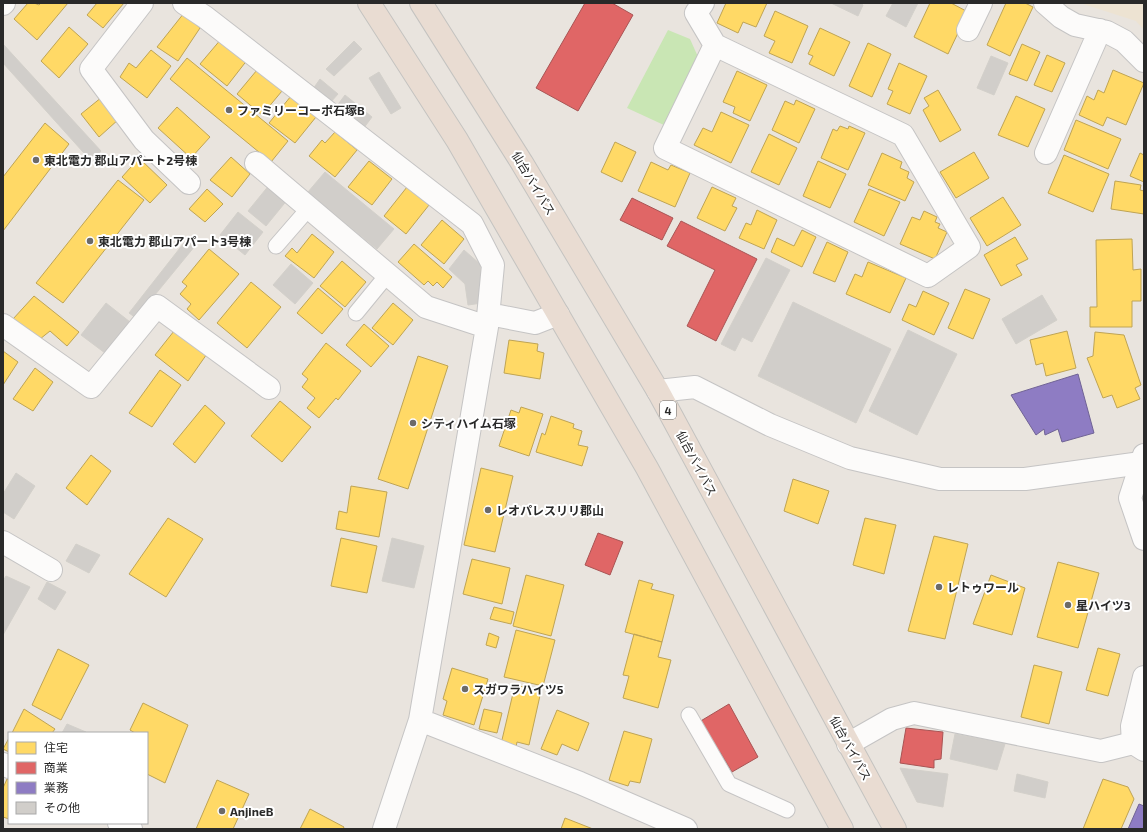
<svg xmlns="http://www.w3.org/2000/svg" width="1147" height="832" viewBox="0 0 1147 832" font-family="'Exo 2','Noto Sans JP',sans-serif">
<style>
.education{fill:#ede3d2}
.green{fill:#c9e6b4}
.homes{fill:#ffd966;stroke:#bfa454}
.shops{fill:#e06666;stroke:#a95454}
.offices{fill:#8e7cc3;stroke:#706395}
.building{fill:#d1ceca;stroke:#d3d0ca}
.lines{fill:none;stroke-linecap:round;stroke-linejoin:round}
.lane-casing{stroke:#c5c4c4;stroke-width:17}
.street-casing{stroke:#c5c4c4;stroke-width:24}
.secondary-casing{stroke:#c5c4c4;stroke-width:24}
.highway-casing{stroke:#c4c3c0;stroke-width:24}
.lane{stroke:#fcfbfa;stroke-width:15}
.street{stroke:#fcfbfa;stroke-width:22}
.secondary{stroke:#fcfbfa;stroke-width:22}
.highway{stroke:#e9dcd2;stroke-width:22}
.poi-dot{fill:#6c6a68;stroke:#fff;stroke-width:1.5}
.labels{text-anchor:middle;dominant-baseline:central;stroke-width:4;stroke-linejoin:round;paint-order:stroke}
.shield{fill:#fff;stroke:#696969;stroke-width:1}
.shield-label{font-size:11px;font-weight:bold;fill:#292929}
.poi-label{font-size:12px;font-weight:bold;fill:#292929;stroke:#fff;text-anchor:start}
.street-label{font-size:12px;fill:#292929;stroke:#fff}
</style>
<rect width="100%" height="100%" fill="#e9e4de"/>
<!-- education -->
<path class="education" d="M1080,3H1144V30L1136,21Z"/>
<!-- green -->
<path class="green" d="M668,30L690,39L699,59L666,126L627,108Z"/>
<!-- homes -->
<path class="homes" d="M28,3H34L39,5L41,3H68L37,40L14,19Z
M97,3H124L103,28L87,15Z
M726,3H767L756,27L743,22L738,33L717,23Z
M930,3H951L968,12L948,54L914,37Z
M1006,3H1025L1033,7L1010,56L987,45Z
M775,11L808,26L792,63L769,53L775,41L764,36Z
M184,13L200,28L178,61L157,47Z
M69,27L88,44L59,78L41,61Z
M820,28L850,42L834,76L809,64L813,56L808,54Z
M222,38L248,59L227,86L200,64Z
M868,43L891,54L872,97L849,86Z
M1022,44L1040,52L1027,81L1009,74Z
M151,50L171,66L147,98L120,77L129,63L136,68Z
M1047,55L1065,63L1052,92L1034,85Z
M187,58L288,141L271,162L170,79Z
M899,63L927,76L910,114L887,104L893,91L888,89Z
M257,70L282,91L262,115L237,94Z
M1113,70L1144,83L1126,125L1107,117L1103,126L1079,115L1087,96L1094,100L1098,90L1104,93Z
M737,71L767,85L750,121L733,113L735,107L723,102Z
M938,90L961,130L940,142L923,110L929,106L924,98Z
M291,96L316,117L295,143L269,123Z
M1016,96L1045,109L1028,147L998,135Z
M102,97L119,119L99,137L81,114Z
M796,100L815,109L799,143L772,130L785,101L794,105Z
M177,107L210,137L191,158L158,128Z
M721,112L749,125L731,163L694,145L703,128L712,132Z
M1076,120L1121,139L1108,169L1064,150Z
M45,123L69,144L3,231V177Z
M840,126L848,129L849,126L865,133L848,170L821,158L833,129L837,131Z
M335,132L357,150L335,177L309,156L322,140L325,143Z
M769,134L797,148L779,185L751,172Z
M615,142L636,152L622,182L601,172Z
M974,152L989,178L956,198L940,172Z
M882,153L902,162L900,168L909,172L907,178L914,182L905,201L868,185Z
M1140,153L1144,155V182L1130,176Z
M1064,155L1109,174L1093,212L1048,193Z
M231,157L250,174L232,197L210,180Z
M139,158L167,185L150,203L122,177Z
M369,161L392,179L372,205L348,187Z
M818,161L846,174L830,208L803,196Z
M651,162L668,170L671,165L690,173L675,207L638,191Z
M118,180L144,200L63,303L36,283Z
M1115,181L1141,185L1140,190L1144,191V214L1111,209Z
M407,187L429,205L406,234L384,216Z
M712,187L736,198L732,206L737,208L725,231L697,218Z
M207,189L223,204L205,222L189,209Z
M869,189L900,202L884,236L854,222Z
M1003,197L1021,225L987,246L970,218Z
M757,210L777,220L764,249L739,238L746,223L751,225Z
M924,211L937,217L935,222L940,224L938,228L947,232L935,259L900,244L912,217L920,220Z
M442,220L464,239L444,264L421,245Z
M802,230L816,237L802,267L771,252L777,238L794,246Z
M312,234L334,252L314,278L285,256L292,248L297,253Z
M1015,237L1028,259L1016,265L1022,275L1001,286L984,255Z
M1132,239L1133,270L1141,269V301H1132V327H1090V307H1097L1096,240Z
M827,242L848,252L835,282L813,273Z
M414,244L452,277L443,288L437,282L433,286L428,281L424,285L398,262Z
M209,249L239,274L199,320L187,309L191,304L180,294L187,286L182,282Z
M342,261L366,282L345,307L320,286Z
M868,262L906,278L890,313L846,294L855,274L862,277Z
M251,282L281,307L247,348L217,323Z
M318,288L343,309L322,334L297,313Z
M965,289L990,299L973,339L948,328Z
M923,291L949,303L934,335L902,320L909,304L916,307Z
M34,296L79,332L67,346L50,331L40,339L13,319Z
M393,303L413,320L393,345L372,328Z
M364,324L389,346L371,367L346,345Z
M178,326L209,351L188,381L155,355Z
M1067,331L1076,368L1046,376L1043,363L1036,365L1030,340Z
M1095,332L1124,335L1141,385L1135,388L1140,399L1117,408L1112,395L1103,398L1087,358L1093,356Z
M509,340L538,344L537,351L544,353L540,379L504,373Z
M326,343L361,371L338,400L336,398L319,418L307,408L315,398L302,387L308,379L302,374Z
M3,351L18,362L3,385Z
M418,356L448,366L408,489L378,479Z
M35,368L53,382L33,411L13,399Z
M160,370L181,385L152,427L129,413Z
M280,401L311,427L282,462L251,436Z
M205,405L225,423L195,463L173,444Z
M521,407L543,414L529,456L499,446L511,410L519,413Z
M551,416L574,424L573,428L582,431L578,445L588,447L582,466L536,452L542,433L545,435Z
M91,455L111,471L87,505L66,488Z
M481,468L513,476L495,552L464,545Z
M793,479L829,491L818,524L784,511Z
M351,486L387,492L379,537L336,529L339,511L347,513Z
M168,518L203,539L166,597L129,574Z
M865,518L896,525L884,574L853,565Z
M934,536L968,544L945,639L908,631Z
M341,538L377,546L367,593L331,586Z
M472,559L510,568L502,604L463,594Z
M1058,562L1099,573L1078,648L1037,637Z
M526,575L564,585L551,636L513,626Z
M991,575L1025,588L1012,635L973,624Z
M639,580L653,584L651,589L674,595L662,642L625,632Z
M494,607L514,612L511,624L490,619Z
M516,630L555,640L543,686L504,677Z
M489,633L499,637L496,648L486,645Z
M634,634L662,642L658,657L671,660L658,708L623,698L629,676L623,675Z
M1098,648L1120,654L1108,696L1086,690Z
M58,649L89,665L61,720L32,705Z
M1034,665L1062,672L1049,724L1021,717Z
M452,668L488,679L474,725L443,715L447,701L443,699Z
M515,685L541,691L529,745L517,742L516,747L501,744Z
M143,703L188,725L165,783L147,774V733H135L130,730Z
M24,709L55,729L52,733H12Z
M484,709L502,713L497,733L479,729Z
M557,710L589,723L578,751L562,744L557,755L541,749Z
M624,731L652,739L640,783L630,781L628,786L609,780Z
M9,738V752L3,749Z
M7,779L9,780V819L3,817V788Z
M1103,779L1128,787L1134,799L1121,829H1083Z
M217,780L249,794L233,829H196Z
M310,809L344,827L343,829H300Z
M565,818L593,829H561Z"/>
<!-- shops -->
<path class="shops" d="M585,3H612L633,15L578,111L536,88Z
M632,198L673,218L662,240L620,220Z
M681,221L757,259L716,341L687,326L715,270L667,246Z
M598,533L623,542L610,575L585,565Z
M729,704L758,757L732,772L720,752L718,754L699,722Z
M906,728L943,732L941,759L934,760V768L900,763Z"/>
<!-- offices -->
<path class="offices" d="M1078,374L1094,433L1062,442L1058,429L1045,435L1044,429L1036,435L1011,395Z
M1139,804L1144,806V829H1128Z"/>
<!-- building -->
<path class="building" d="M831,3H860L863,5L858,16Z
M893,3H918L906,27L886,16Z
M354,41L362,49L334,76L326,69Z
M3,44L101,151L92,162L3,63Z
M991,56L1008,63L994,95L977,88Z
M379,72L401,108L391,114L369,78Z
M320,79L338,94L330,103L313,89Z
M345,95L372,117L363,129L336,107Z
M325,172L394,229L377,249L308,192Z
M270,184L288,199L266,226L248,211Z
M238,212L263,232L245,255L220,235Z
M187,239L195,246L136,318L129,313Z
M464,250L480,264L482,303L468,305L465,284L449,269Z
M766,258L790,270L752,342L742,337L735,351L721,344Z
M291,264L313,283L295,304L273,285Z
M1042,295L1057,320L1016,344L1002,319Z
M793,302L891,349L856,423L758,376Z
M106,303L130,322L105,353L81,335Z
M908,330L957,354L917,435L869,411Z
M16,473L35,486L14,519L3,512V494Z
M392,538L424,546L414,588L382,581Z
M76,544L100,555L89,573L66,561Z
M6,576L30,587L3,635V581Z
M47,582L66,592L55,610L38,599Z
M67,724L86,732L85,733H62Z
M955,734L1005,744L997,770L950,759Z
M900,768L948,774L943,807L917,802Z
M1017,774L1048,782L1045,798L1014,791Z"/>
<g class="lines">
<!-- lane casing -->
<g class="lane-casing">
<path id="lane" d="M276,246L309,208
M356,313L388,274
M689,715L729,784L787,810"/>
</g>
<!-- street casing -->
<g class="street-casing">
<path id="street" d="M142,3L91,69L144,140L189,183
M184,3L205,17L472,224L493,265L487,327L420,720L384,829
M703,3L696,13L715,45L903,135L969,247L928,276L665,148L715,45
M1045,3L1061,17L1075,25L1107,32L1124,41L1144,61
M3,4L4,3
M968,30L981,3
M1046,153L1100,30
M256,163L426,307L487,327
M489,314L535,323L558,314
M3,325L91,387L157,306L269,388
M658,391L695,387L770,425L850,458L940,479H1025L1141,463
M3,542L51,570
M420,720L580,783L686,829
M848,744L892,719L914,713L1101,751L1133,743
M3,764L9,767
M119,823L131,829"/>
</g>
<!-- secondary casing -->
<g class="secondary-casing">
<path id="secondary" d="M1144,455L1130,498L1144,539
M1144,677L1132,726L1133,743L1144,750"/>
</g>
<!-- highway casing -->
<g class="highway-casing">
<path id="highway" d="M369,3L457,140L647,468L842,829
M421,3L522,163L658,391L895,829"/>
</g>
<!-- lane -->
<use href="#lane" class="lane"/>
<!-- street -->
<use href="#street" class="street"/>
<!-- secondary -->
<use href="#secondary" class="secondary"/>
<!-- highway -->
<use href="#highway" class="highway"/>
</g>
<!-- markers -->
<g class="poi-dot">
<circle cx="229" cy="110" r="4"/>
<circle cx="36" cy="160" r="4"/>
<circle cx="90" cy="241" r="4"/>
<circle cx="413" cy="423" r="4"/>
<circle cx="488" cy="510" r="4"/>
<circle cx="939" cy="587" r="4"/>
<circle cx="1068" cy="605" r="4"/>
<circle cx="465" cy="689" r="4"/>
<circle cx="222" cy="811" r="4"/>
</g>
<g class="labels">
<!-- shield labels -->
<rect class="shield" x="660" y="401" width="16" height="18" rx="3"/>
<g class="shield-label">
<text x="668" y="410">4</text>
</g>
<!-- poi labels -->
<g class="poi-label">
<text x="237" y="110">ファミリーコーポ石塚B</text>
<text x="44" y="160">東北電力 郡山アパート2号棟</text>
<text x="98" y="241">東北電力 郡山アパート3号棟</text>
<text x="421" y="423">シティハイム石塚</text>
<text x="496" y="510">レオパレスリリ郡山</text>
<text x="947" y="587">レトゥワール</text>
<text x="1076" y="605">星ハイツ3</text>
<text x="473" y="689">スガワラハイツ5</text>
<text x="230" y="811">AnjineB</text>
</g>
<!-- street labels -->
<g class="street-label">
<text transform="translate(534 183) rotate(59)">仙台バイパス</text>
<text transform="translate(697 463) rotate(62)">仙台バイパス</text>
<text transform="translate(851 748) rotate(61)">仙台バイパス</text>
</g>
</g>
<!-- border -->
<rect width="1147" height="832" fill="none" stroke="#292929" stroke-width="8"/>
<!-- legend -->
<rect x="8" y="732" width="140" height="92" fill="#ffffff" stroke="#a9a9a9"/>
<rect x="16" y="742" width="20" height="12" fill="#ffd966" stroke="#a9a9a9"/>
<text x="44" y="752" font-size="12" fill="#292929">住宅</text>
<rect x="16" y="762" width="20" height="12" fill="#e06666" stroke="#a9a9a9"/>
<text x="44" y="772" font-size="12" fill="#292929">商業</text>
<rect x="16" y="782" width="20" height="12" fill="#8e7cc3" stroke="#a9a9a9"/>
<text x="44" y="792" font-size="12" fill="#292929">業務</text>
<rect x="16" y="802" width="20" height="12" fill="#d1ceca" stroke="#a9a9a9"/>
<text x="44" y="812" font-size="12" fill="#292929">その他</text>
</svg>
